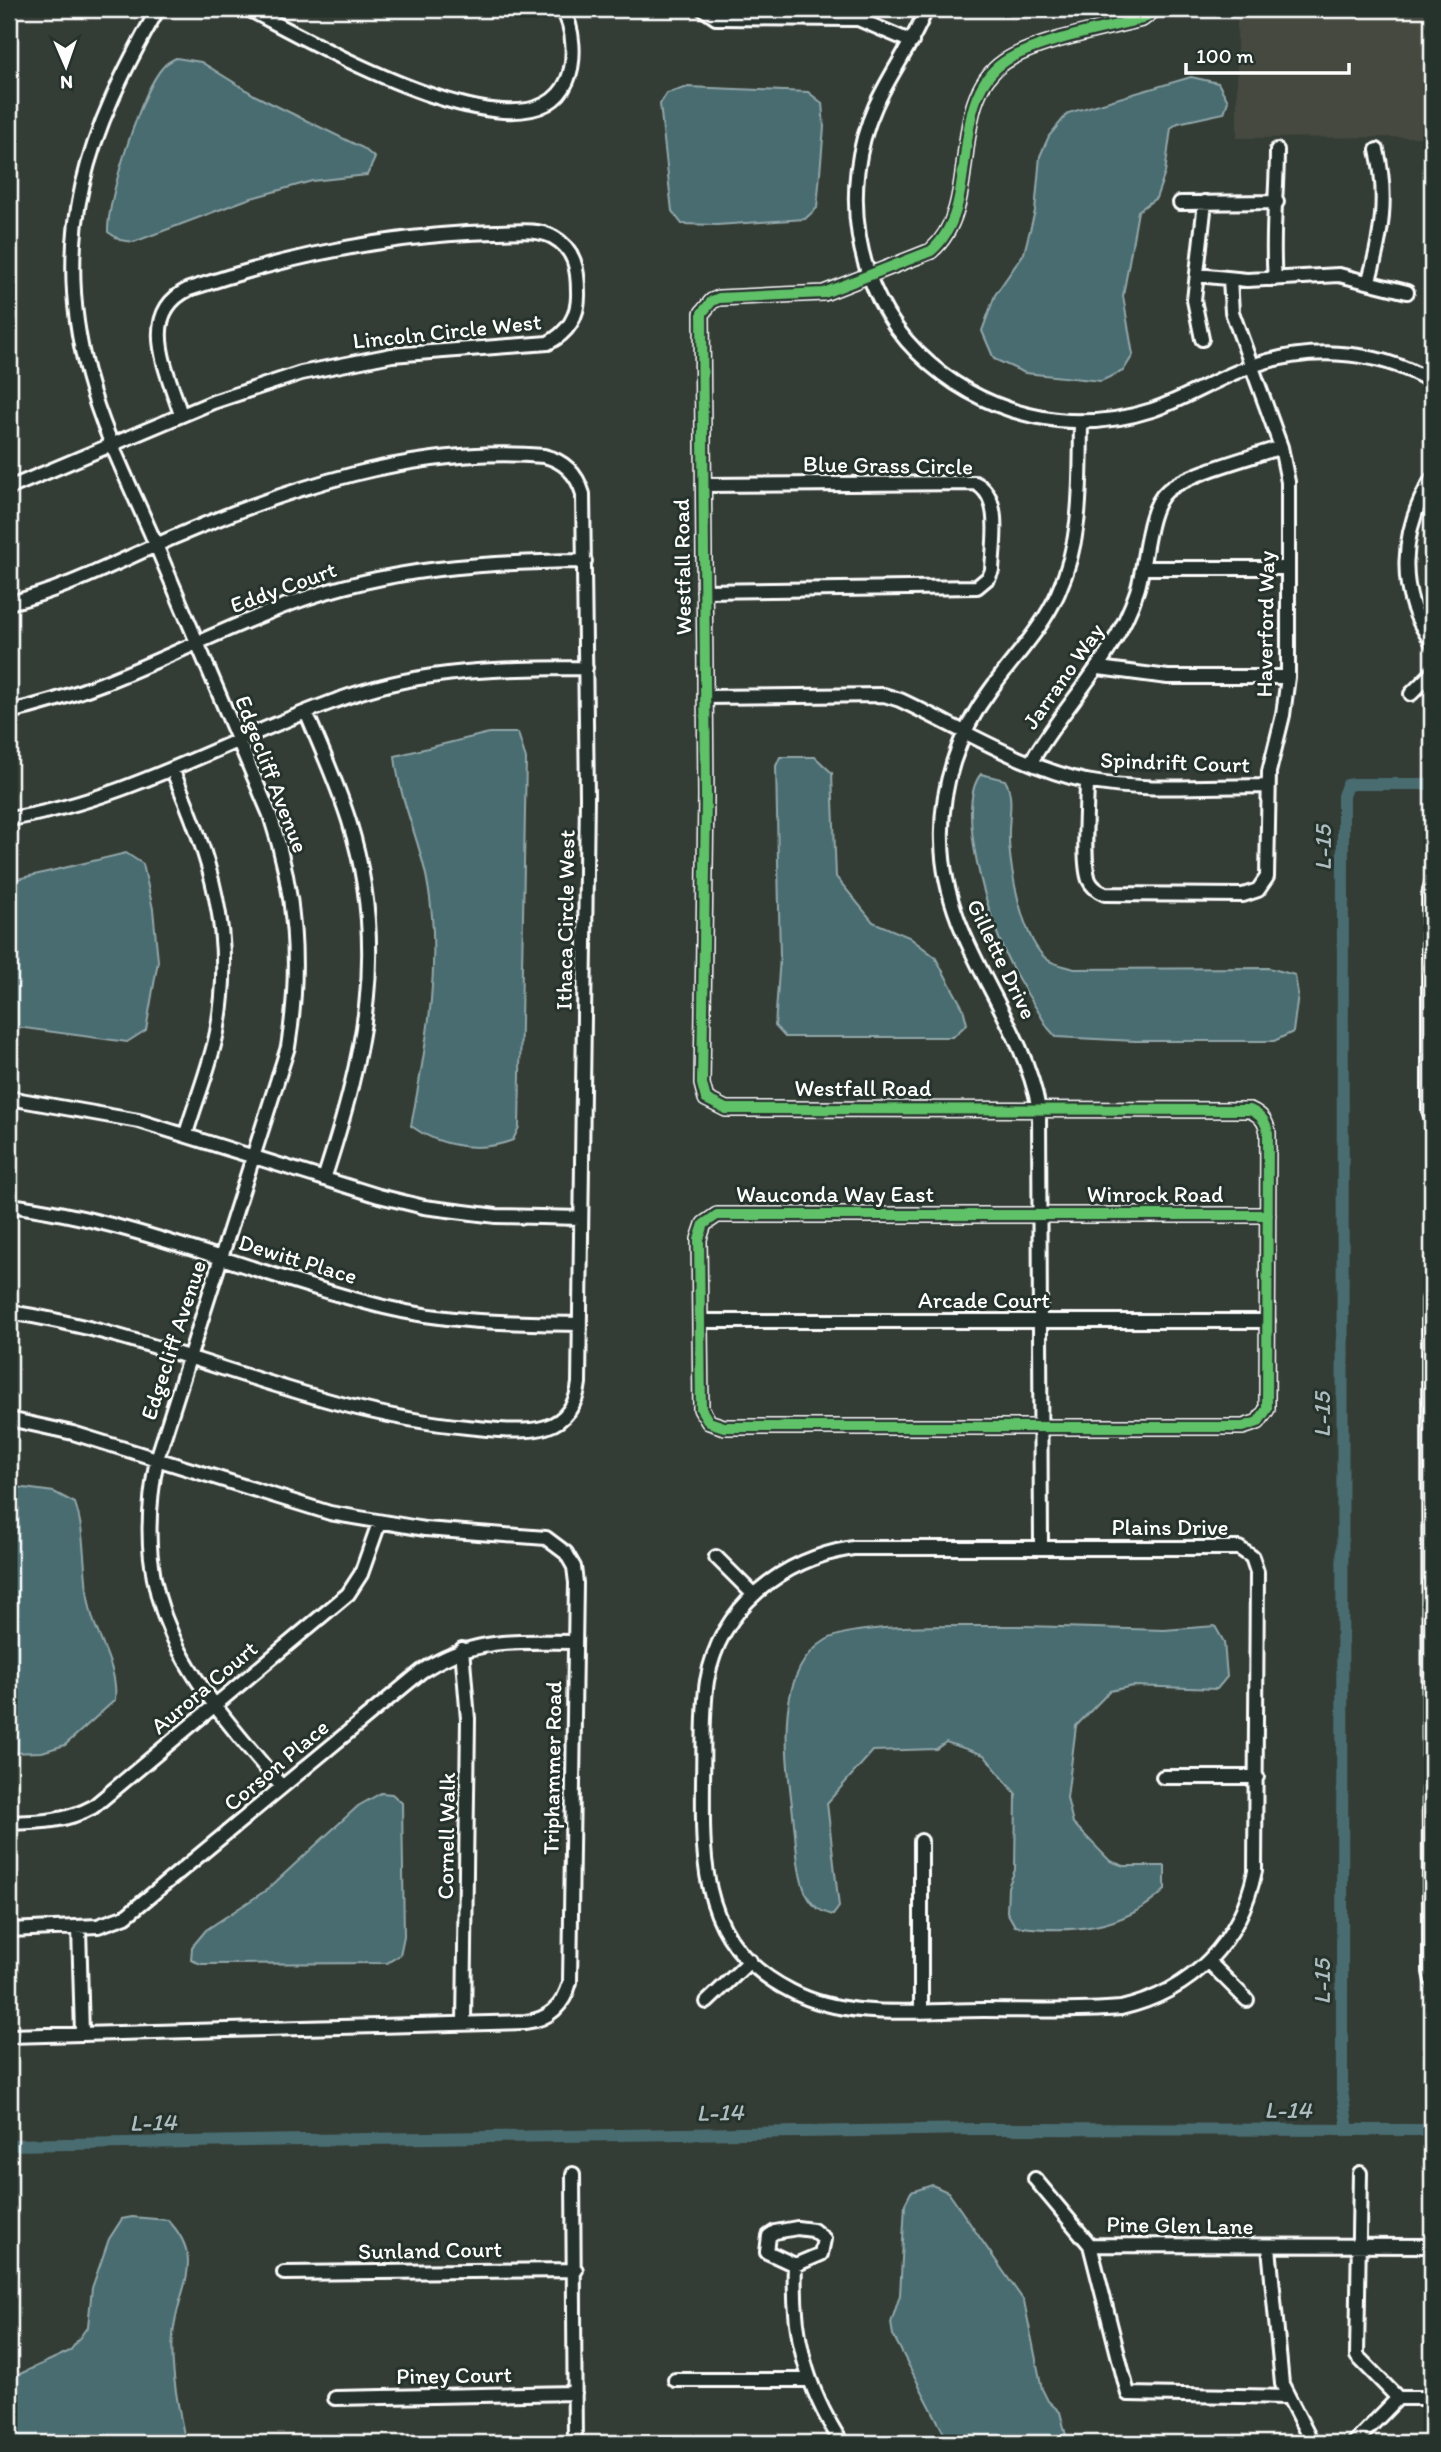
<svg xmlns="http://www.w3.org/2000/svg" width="1441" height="2452" viewBox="0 0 1441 2452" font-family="Itim,sans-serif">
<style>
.built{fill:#45493f}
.water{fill:#4a6c71;stroke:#92a7aa;stroke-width:2}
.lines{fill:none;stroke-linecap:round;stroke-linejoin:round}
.canal{stroke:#4a6c71;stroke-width:12}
.street-casing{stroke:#fff;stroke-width:18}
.street{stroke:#26332d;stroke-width:12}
.cycleway-casing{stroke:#26332d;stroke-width:15}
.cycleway{stroke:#61c268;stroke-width:10}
.labels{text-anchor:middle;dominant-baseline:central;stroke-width:6;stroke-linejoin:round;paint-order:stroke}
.street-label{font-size:23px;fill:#fff;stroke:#26332d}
.water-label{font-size:24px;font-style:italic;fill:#aebdbf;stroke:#26332d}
</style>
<rect width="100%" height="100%" fill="#343d35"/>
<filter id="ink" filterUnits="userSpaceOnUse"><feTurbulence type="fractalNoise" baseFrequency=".0143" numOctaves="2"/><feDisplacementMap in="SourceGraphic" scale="14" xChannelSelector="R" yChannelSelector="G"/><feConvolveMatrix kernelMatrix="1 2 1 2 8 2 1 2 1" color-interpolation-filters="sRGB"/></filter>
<g filter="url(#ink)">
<!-- built -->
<path class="built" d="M1237,9H1432V137L1237,138Z"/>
<!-- water -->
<path class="water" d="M176,58L201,62L256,96L363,148L375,158L367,175L312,181L248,199L134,242L120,240L108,232C107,200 141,91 163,67C166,63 172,60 176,58Z
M1191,77L1218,83L1228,101L1224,113L1178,123L1171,128L1165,173L1156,198L1138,211L1123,296L1133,355L1123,371L1101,381L1025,373L994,359L982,331L995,295L1024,253L1035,211L1040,156L1049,136L1068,113Z
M688,87L808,92L822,103L824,127L817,208L805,219L717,225L682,224L672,211L660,104L667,93Z
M489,733H518L526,759L519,1127L513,1140C480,1153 440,1147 411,1126C426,1047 443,961 427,880C419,838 399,799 395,756Z
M780,757H815L832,773L836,877L873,922L909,937L935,957L963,1008L967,1024L953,1037H785L775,1026L780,957L776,766Z
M981,774L1005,780C1015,797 1008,819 1009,838C1009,867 1023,943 1048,960C1055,965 1066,966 1074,969L1269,968L1295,975L1298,994L1293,1032L1274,1041H1135L1056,1037L1048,1028C1034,1003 1016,979 1005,953C989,917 954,806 981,774Z
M126,853L143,864L153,909L158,961L146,1030L127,1042L9,1026V881Z
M9,1486L54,1492L75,1503C88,1540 81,1584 94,1622C103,1648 118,1672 115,1700L65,1745L42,1752L9,1753Z
M1026,1626L1164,1630L1215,1626L1224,1642L1227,1677L1217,1689L1133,1686L1110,1691L1076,1726L1067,1798L1073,1823L1110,1861L1124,1866H1165V1890C1123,1930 1070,1934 1015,1926L1007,1912L1008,1887L1015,1870L1016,1794L984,1755L946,1742L936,1749L873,1751L827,1803L839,1907L833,1915C822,1912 814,1908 808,1897C798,1882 796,1843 794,1824C789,1770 769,1674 826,1640C858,1621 982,1627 1026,1626Z
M381,1793L392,1794L402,1803L404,1936L400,1955L387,1963L201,1964L191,1960L192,1947L206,1930L268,1889L358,1806Z
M932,2185L948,2192L1024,2301L1042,2389L1048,2401L1060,2412L1068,2443H949L893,2335L891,2323L900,2295L905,2204L911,2192Z
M132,2217L168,2220C208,2262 176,2289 173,2336C170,2367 179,2413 186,2443H9V2379L70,2351L88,2326L92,2288L109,2239L122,2219Z"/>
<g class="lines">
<!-- canal -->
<path class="canal" d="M1348,2130L1342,2091L1343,796L1347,785L1355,784H1432
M9,2145L977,2129L1432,2130"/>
<!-- street casing -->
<g class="street-casing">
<path id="street" d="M158,9C88,132 50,233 88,376C103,432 130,485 153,538C192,630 231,723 270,815C296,893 301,967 288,1047L157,1459C127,1610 191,1680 282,1787
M248,9C304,37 528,170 567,81C576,61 574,27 562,9
M703,9L716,18L858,19L912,42
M926,9C913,44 890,73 875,107C839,188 854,290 918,353C980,414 1069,437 1152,410C1182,400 1209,383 1239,371C1301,345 1374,347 1432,382
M1155,9L1142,19C1103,29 1035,41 1004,62C945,102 984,206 931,251L824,293L719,298L712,301L702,313L706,797L702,1084L706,1099L726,1109L1250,1110C1261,1115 1266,1121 1268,1133L1267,1409L1258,1422L1243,1427H724L709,1422L701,1409L699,1239L704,1224L717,1215H1268
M1180,203L1277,202
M1197,275L1247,280L1339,275L1407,292
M1275,279C1271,236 1277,194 1277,150
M1369,280C1382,235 1388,196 1377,150
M1202,339L1194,300L1205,202
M1432,479C1401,529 1395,593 1432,642
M703,485L975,483C1003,496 993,544 992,570L989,577L977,587L704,591
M9,488L213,402L301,373L392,355L548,343C569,332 579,315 578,292C578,270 575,249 553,237C536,228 515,232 496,232C390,234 289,256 189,289C136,314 169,374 181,415
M1144,568H1288
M9,603C65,590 119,561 172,538C288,488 416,445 544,456C565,461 577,474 583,494L587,797L579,1383C577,1403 566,1421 546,1427C523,1434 491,1429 467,1427C308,1413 166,1335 9,1312
M1099,668L1168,677H1288
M1411,694L1432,673
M705,697L884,695L900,700C958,727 1024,768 1086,781C1145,792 1208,786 1268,786
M9,712C108,691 197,638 292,603C388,568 484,562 585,561
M306,712C321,748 337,783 349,821C389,949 364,1056 324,1179
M1031,762C1065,703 1115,658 1137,591C1146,564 1146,509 1167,491C1188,473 1253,457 1281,447
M172,769C210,858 236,934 217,1032C210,1067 196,1100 186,1134
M1087,781C1087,804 1082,861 1089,880C1092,887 1098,891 1105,894L1243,895L1258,890L1267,877L1269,772L1283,715L1288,677V482L1281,447L1232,312L1230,279
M9,819C130,800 234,735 349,696C426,669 505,668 586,668
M1432,883L1429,895V1110L1432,1120
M9,1098L139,1121L379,1196L424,1207L496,1216L581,1218
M9,1205C139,1221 257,1276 384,1307C448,1323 514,1323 580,1324
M1432,1290L1429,1300L1430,1972L1432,1981
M700,1321H1268
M9,1419L73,1433L330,1513L425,1529L546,1538L566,1553L574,1567L576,1583L570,1982C564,2005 549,2020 525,2022L9,2036
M1041,1547L1039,1109C1021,1013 944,943 942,842C940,788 958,733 991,689C1014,657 1042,629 1058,593C1083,538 1080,481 1081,421
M853,1548H1239L1252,1557L1257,1572L1255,1871C1240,1942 1193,1991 1121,2008C1076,2012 1029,2010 984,2010C922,2010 848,2021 791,1991C702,1946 702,1868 703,1781C704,1748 702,1714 707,1681C720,1607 782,1559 853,1548Z
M716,1557L753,1594
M462,1649L468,1719L464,2024
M1163,1777H1257
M9,1823C40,1822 65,1822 93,1807L348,1594L361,1574L379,1523
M79,1928L82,2034
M9,1930L98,1926L126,1916L422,1671C474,1637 516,1642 575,1642
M1209,1962L1247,2000
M707,2002L750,1961
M921,2010V1841
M1360,2173L1357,2356L1398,2398H1432
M573,2174L575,2443
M1035,2179L1090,2245L1128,2394L1287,2397
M797,2228L813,2230L824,2239L821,2254L795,2265L767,2252L769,2236L775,2232Z
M1090,2245L1432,2246
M1269,2247L1282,2384L1312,2443
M795,2265C792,2332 805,2387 842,2443
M284,2273L576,2270
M675,2380H808
M335,2398L575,2393
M1354,2443L1398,2398"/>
</g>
<!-- street -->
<use href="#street" class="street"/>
<!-- cycleway casing -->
<g class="cycleway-casing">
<path id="cycleway" d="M1155,9L1142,19C1103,29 1035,41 1004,62C945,102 984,206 931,251L824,293L719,298L712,301L702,313L706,797L702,1084L706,1099L726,1109L1250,1110C1261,1115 1266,1121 1268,1133L1267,1409L1258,1422L1243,1427H724L709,1422L701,1409L699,1239L704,1224L717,1215H1268"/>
</g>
<!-- cycleway -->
<use href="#cycleway" class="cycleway"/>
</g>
</g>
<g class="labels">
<!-- street labels -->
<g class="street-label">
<text transform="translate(447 331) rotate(-6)">Lincoln Circle West</text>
<text transform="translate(888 465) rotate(1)">Blue Grass Circle</text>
<text transform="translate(682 567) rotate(-91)">Westfall Road</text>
<text transform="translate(283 587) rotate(-20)">Eddy Court</text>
<text transform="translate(1265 624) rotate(-89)">Haverford Way</text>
<text transform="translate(1063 676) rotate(-55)">Jarrano Way</text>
<text transform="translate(1175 762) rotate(2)">Spindrift Court</text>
<text transform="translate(272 774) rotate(69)">Edgecliff Avenue</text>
<text transform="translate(565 920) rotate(-89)">Ithaca Circle West</text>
<text transform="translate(1002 959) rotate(64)">Gillette Drive</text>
<text x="863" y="1088">Westfall Road</text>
<text x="835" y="1194">Wauconda Way East</text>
<text x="1155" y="1194">Winrock Road</text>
<text transform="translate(298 1259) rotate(17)">Dewitt Place</text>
<text x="984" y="1300">Arcade Court</text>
<text transform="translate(173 1340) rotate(-72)">Edgecliff Avenue</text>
<text x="1170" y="1527">Plains Drive</text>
<text transform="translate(204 1687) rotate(-40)">Aurora Court</text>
<text transform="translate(276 1765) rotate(-40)">Corson Place</text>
<text transform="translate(552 1768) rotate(-89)">Triphammer Road</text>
<text transform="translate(446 1836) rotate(-89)">Cornell Walk</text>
<text transform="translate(1180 2225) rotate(1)">Pine Glen Lane</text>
<text transform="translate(430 2250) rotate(-1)">Sunland Court</text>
<text transform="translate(454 2375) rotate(-1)">Piney Court</text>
</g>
<!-- water labels -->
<g class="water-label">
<text transform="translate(1322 848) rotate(-90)">L-15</text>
<text transform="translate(1321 1415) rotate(-90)">L-15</text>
<text transform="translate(1321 1982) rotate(-90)">L-15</text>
<text x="1288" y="2109">L-14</text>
<text transform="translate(720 2112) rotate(-1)">L-14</text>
<text transform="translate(153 2122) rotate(-1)">L-14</text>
</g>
</g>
<!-- margin -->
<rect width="1441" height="2452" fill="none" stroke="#26332d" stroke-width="35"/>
<rect x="18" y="18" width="1406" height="2417" fill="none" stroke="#fff" stroke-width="2.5" filter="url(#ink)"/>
<!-- north arrow -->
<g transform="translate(66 66) rotate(178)" stroke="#26332d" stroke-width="5" paint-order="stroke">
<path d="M0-5L12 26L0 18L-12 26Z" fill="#ffffff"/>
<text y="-10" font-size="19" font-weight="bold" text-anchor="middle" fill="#ffffff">N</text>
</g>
<!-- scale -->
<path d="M1186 63v10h163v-10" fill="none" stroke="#ffffff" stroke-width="3.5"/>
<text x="1196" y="63" font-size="21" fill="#ffffff" stroke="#26332d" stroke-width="5" paint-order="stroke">100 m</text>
</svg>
